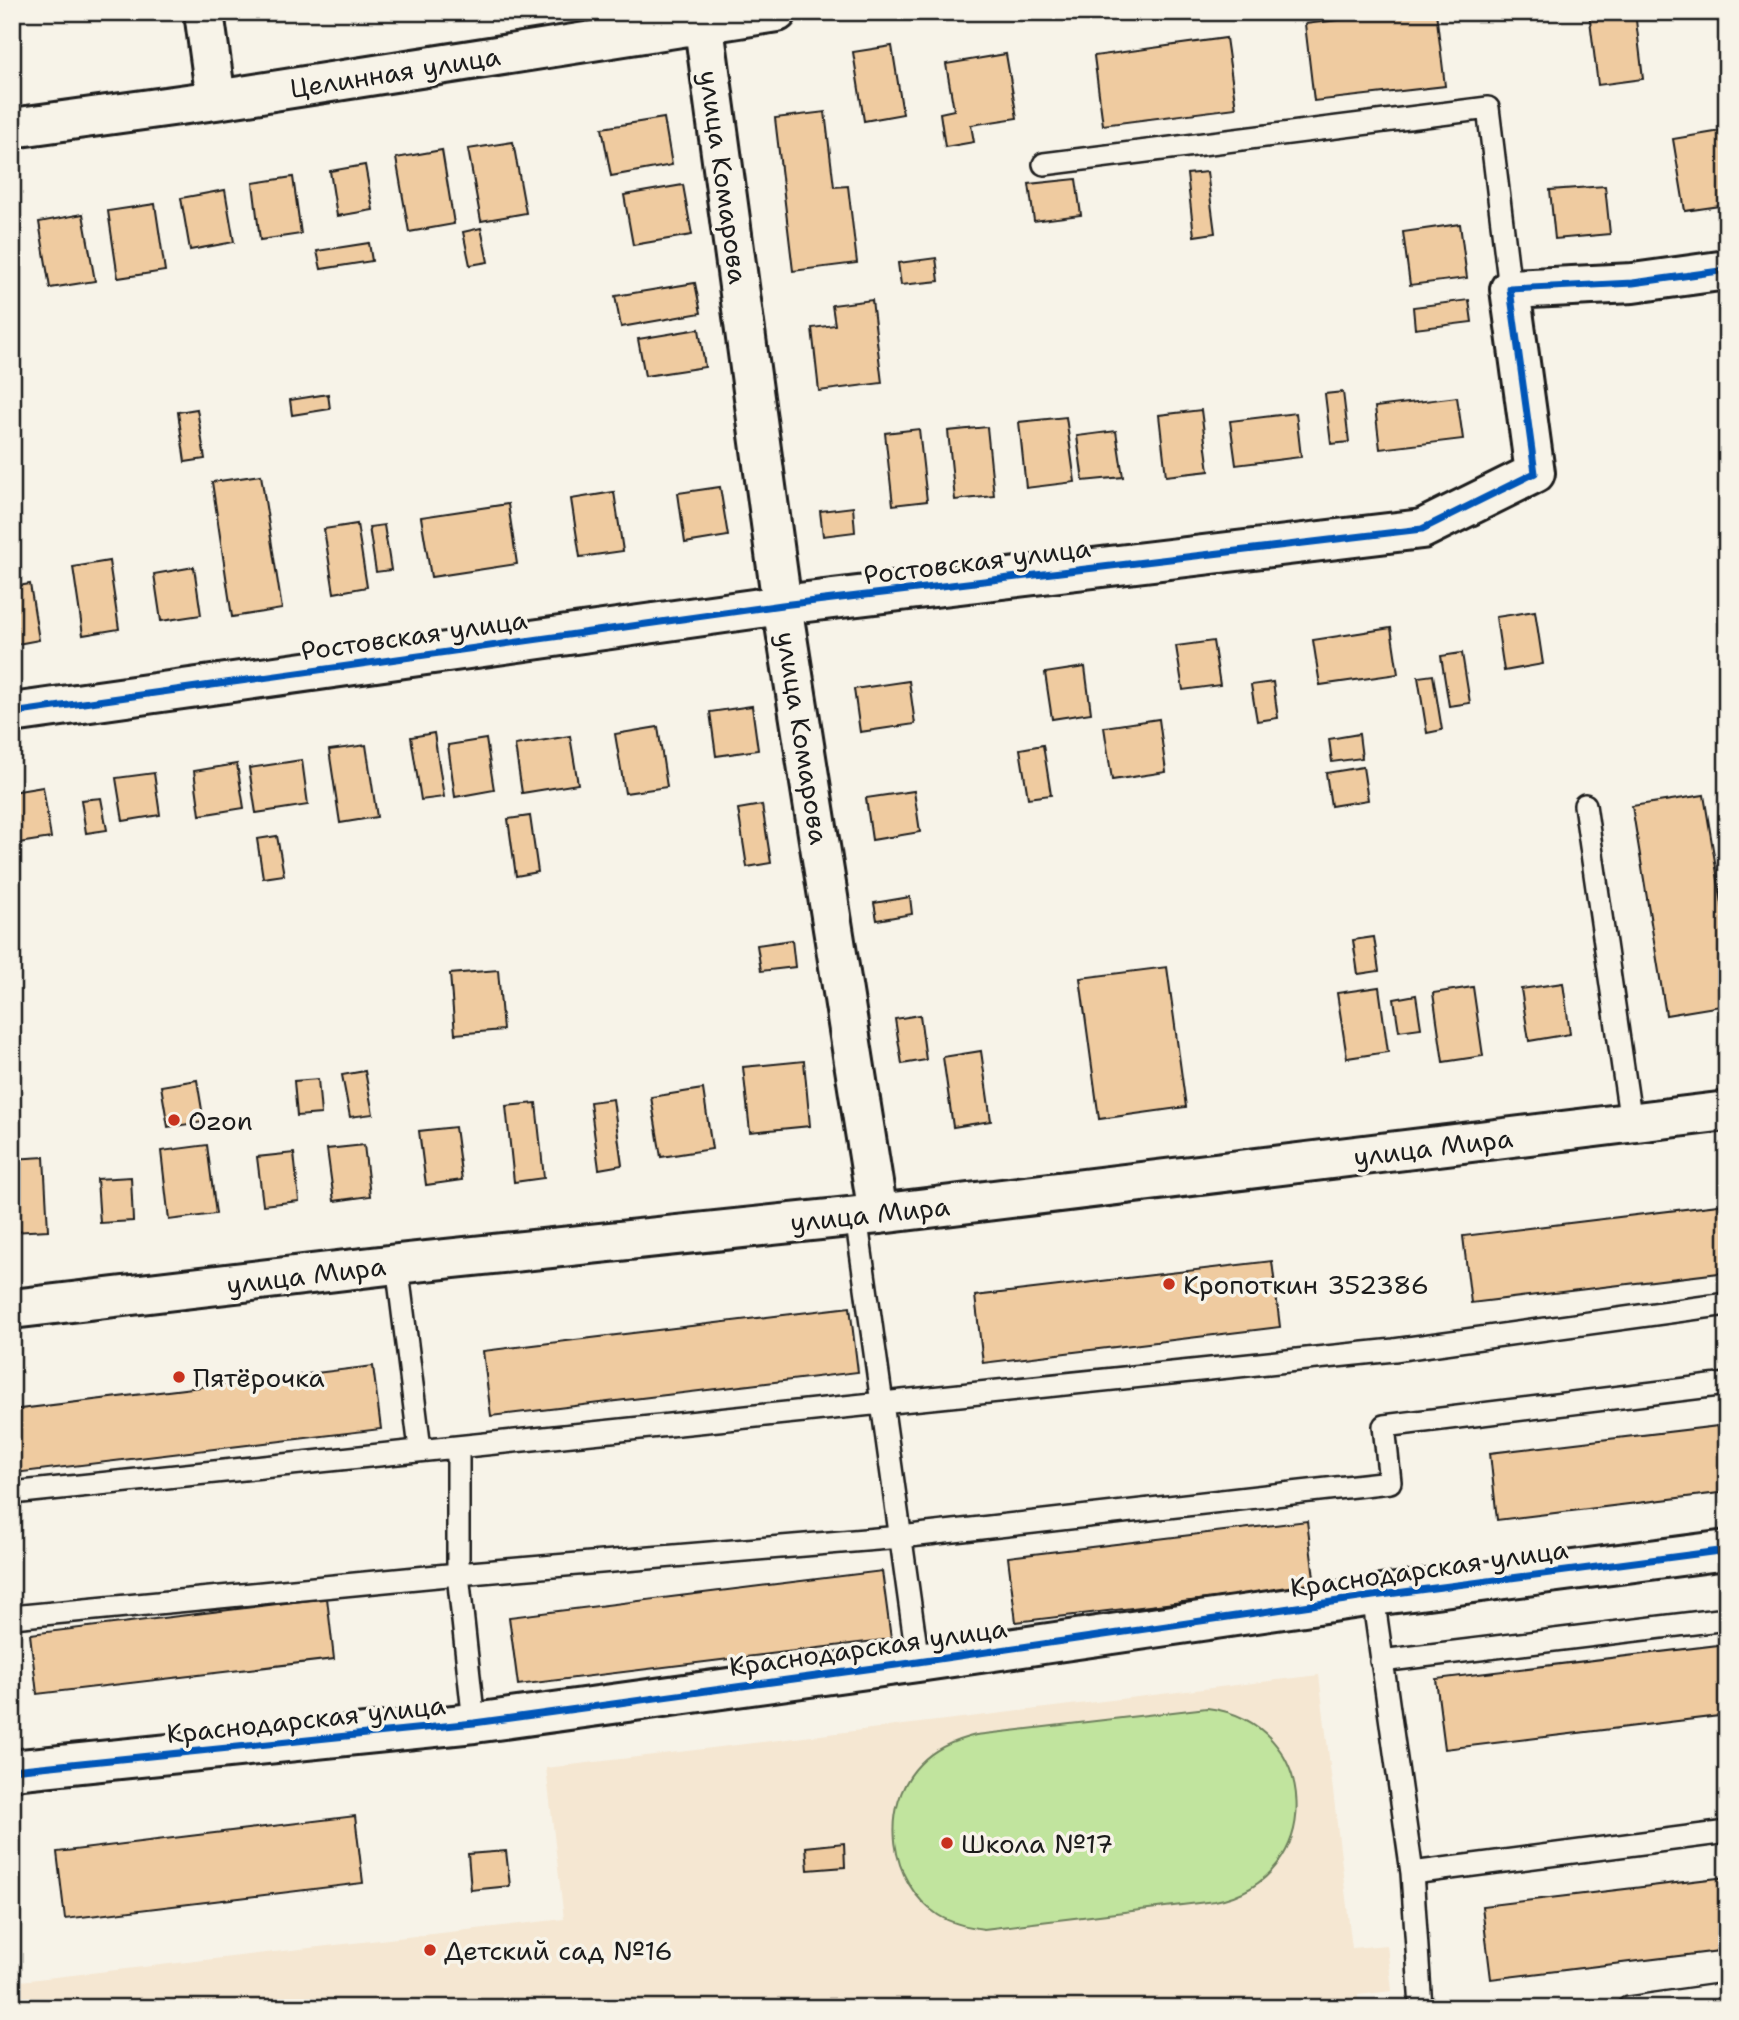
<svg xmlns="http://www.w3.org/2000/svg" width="1739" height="2020" viewBox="0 0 1739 2020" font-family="'Shantell Sans',sans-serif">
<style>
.built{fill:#f5e7d2}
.green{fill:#c1e49e;stroke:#6e805d;stroke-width:2}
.building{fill:#efcba0;stroke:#1c1c1c;stroke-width:2}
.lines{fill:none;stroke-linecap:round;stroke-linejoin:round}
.service-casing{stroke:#1c1c1c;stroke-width:26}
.minor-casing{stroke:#1c1c1c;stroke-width:44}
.secondary-casing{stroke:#1c1c1c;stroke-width:44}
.service{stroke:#f7f3e8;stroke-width:21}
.minor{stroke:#f7f3e8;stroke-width:38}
.secondary{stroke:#f7f3e8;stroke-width:38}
.cycleway-casing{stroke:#f7f3e8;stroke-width:11}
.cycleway{stroke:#0057b8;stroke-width:7}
.poi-dot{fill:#c8321e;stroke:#f7f3e8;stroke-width:2.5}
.labels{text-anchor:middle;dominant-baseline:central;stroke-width:7;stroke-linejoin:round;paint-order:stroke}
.street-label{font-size:26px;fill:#1c1c1c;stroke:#f7f3e8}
.poi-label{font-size:26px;fill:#1c1c1c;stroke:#f7f3e8;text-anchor:start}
</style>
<rect width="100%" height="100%" fill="#f7f3e8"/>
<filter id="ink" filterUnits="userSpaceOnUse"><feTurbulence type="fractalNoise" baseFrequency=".0143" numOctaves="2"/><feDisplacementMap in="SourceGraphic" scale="14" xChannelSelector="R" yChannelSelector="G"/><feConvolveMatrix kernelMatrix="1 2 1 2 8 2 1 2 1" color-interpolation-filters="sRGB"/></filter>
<g filter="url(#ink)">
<!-- built -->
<path class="built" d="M1319,1675L1352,1948L1387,1945L1392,1991L1358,1995L1359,2008H23L20,1981L564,1919L546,1768Z"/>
<!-- green -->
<path class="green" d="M1207,1708C1321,1721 1329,1879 1215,1901L984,1929C968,1927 952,1924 938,1915C889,1883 879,1806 920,1764C935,1748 955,1740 976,1735Z"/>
<!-- building -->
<path class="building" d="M1407,12H1436L1445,86L1314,101L1305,24Z
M1589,12H1635L1643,79L1598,85Z
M1722,12H1727V39H1725Z
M1226,38L1236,108L1103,125L1094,56Z
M892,46L903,114L864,121L853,52Z
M1006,54L1017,118L971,125L974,142L945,147L940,113L954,110L946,64Z
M825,112L834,187L848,186L857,263L793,271L775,118Z
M664,118L672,165L611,176L602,128Z
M1727,130V205L1685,211L1673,139Z
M513,142L526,213L481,221L468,149Z
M442,150L454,224L409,232L396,158Z
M365,165L373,210L337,216L330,171Z
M1207,172L1215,233L1194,236L1187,174Z
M293,177L301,234L260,240L253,183Z
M1076,179L1081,215L1034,221L1029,184Z
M683,185L692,235L633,245L624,195Z
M1605,186L1610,234L1555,239L1550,190Z
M225,190L234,242L190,250L181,198Z
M155,204L165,271L118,278L108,211Z
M83,214L95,281L50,288L39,222Z
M1460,224L1467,278L1410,285L1403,232Z
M481,228L488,262L470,265L463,232Z
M369,243L372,261L321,269L317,251Z
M936,258L939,281L901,285L898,263Z
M695,283L701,313L621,327L615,296Z
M872,300L882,383L819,391L812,328L835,325L832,305Z
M1469,300L1472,322L1415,329L1413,307Z
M699,329L705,367L645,376L638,339Z
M1343,392L1349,442L1331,444L1325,394Z
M328,394L330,409L292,415L290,400Z
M1457,397L1463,439L1380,449L1375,407Z
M197,409L205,459L185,462L178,412Z
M1201,410L1209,471L1166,476L1159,415Z
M1296,413L1301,457L1236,465L1230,421Z
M1066,417L1075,482L1026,488L1019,422Z
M987,427L994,496L955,500L948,431Z
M919,429L927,501L893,505L885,433Z
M1116,431L1123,477L1083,481L1077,436Z
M261,475L282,609L232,617L212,482Z
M720,487L728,536L685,543L678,493Z
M614,492L623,551L580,557L571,499Z
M508,504L517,564L431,577L421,517Z
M853,507L855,532L823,536L820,511Z
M357,524L367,587L334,593L324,529Z
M384,525L391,570L376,572L369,527Z
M109,561L119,629L83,635L73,567Z
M194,567L201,615L161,621L154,574Z
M30,584L39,640L12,645V587Z
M1535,611L1543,664L1504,671L1496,617Z
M1391,628L1398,674L1320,685L1313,640Z
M1213,641L1220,685L1183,690L1176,646Z
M1462,653L1470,703L1449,706L1441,656Z
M1085,667L1091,713L1052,719L1045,673Z
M1433,675L1442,730L1427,733L1418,677Z
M909,681L915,724L860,732L854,689Z
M1273,682L1278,718L1257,721L1251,685Z
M752,706L758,750L716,756L710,712Z
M1159,719L1166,772L1112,780L1104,727Z
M658,727L667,787L625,793L615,734Z
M434,733L444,797L421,800L411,737Z
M1359,734L1362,758L1332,762L1329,739Z
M570,736L578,784L522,793L515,745Z
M486,739L494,790L455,797L448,745Z
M366,745L377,817L340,823L329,750Z
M1043,745L1051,795L1028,798L1020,749Z
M302,760L308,805L256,813L249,768Z
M237,764L244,808L200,815L194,771Z
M1363,767L1368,800L1331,806L1326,773Z
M154,773L160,815L123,821L116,778Z
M43,787L51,838L12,844V792Z
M914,791L920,832L872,840L866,798Z
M1704,795L1727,934V1005L1666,1015L1632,806Z
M101,798L107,830L86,833L81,800Z
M762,805L771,863L747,867L738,809Z
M530,816L538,872L516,876L508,819Z
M277,836L284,875L263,878L257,839Z
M910,897L912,914L877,920L874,903Z
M1374,937L1379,971L1358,974L1353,940Z
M792,940L795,967L761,971L757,945Z
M1167,967L1186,1107L1099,1119L1080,978Z
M498,970L503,1030L455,1034L450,974Z
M1563,983L1570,1034L1529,1041L1521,989Z
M1379,987L1388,1052L1347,1058L1337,993Z
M1473,987L1483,1056L1443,1062L1433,993Z
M1416,995L1421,1028L1399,1031L1394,999Z
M920,1015L926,1060L902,1064L895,1019Z
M981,1051L991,1121L953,1127L943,1057Z
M804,1061L810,1126L750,1132L743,1067Z
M365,1071L373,1114L350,1117L342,1075Z
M318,1079L321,1114L297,1116L294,1081Z
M197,1080L204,1122L168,1127L161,1086Z
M703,1089L712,1149L661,1157L651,1097Z
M613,1099L622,1165L599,1169L590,1102Z
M536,1103L544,1178L514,1182L506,1106Z
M455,1127L462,1180L426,1185L419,1131Z
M207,1145L216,1214L169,1220L161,1151Z
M364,1145L370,1196L334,1201L327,1149Z
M294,1153L299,1201L263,1205L257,1157Z
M44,1157L48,1230L12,1232V1159Z
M131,1177L133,1221L100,1223L97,1179Z
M1727,1204V1272L1471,1303L1463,1236Z
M1272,1261L1280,1327L983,1363L975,1296Z
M850,1307L858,1372L491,1416L483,1351Z
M373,1366L381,1429L15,1473L12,1449V1410Z
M1727,1425V1492L1497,1520L1490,1453Z
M1307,1521L1315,1586L1016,1622L1008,1557Z
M882,1571L891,1639L518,1685L509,1617Z
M327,1598L334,1659L37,1694L30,1634Z
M1727,1644V1715L1445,1749L1436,1679Z
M355,1816L363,1883L65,1919L57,1852Z
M844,1843L845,1867L808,1870L806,1847Z
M506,1851L510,1886L471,1890L468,1854Z
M1727,1877V1950L1491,1979L1482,1906Z"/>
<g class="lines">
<!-- service casing -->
<g class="service-casing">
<path id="service" d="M1044,164L1488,108L1510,289
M1585,805L1631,1123
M856,1216L918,1662
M397,1264L420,1449
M458,1447V1574L474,1723
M12,1493L1394,1350L1727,1304
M1373,1596L1412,1873L1421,2008
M12,1617L458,1574L901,1537L1390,1482L1384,1426L1727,1384
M1381,1661L1727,1619
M1412,1873L1727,1832
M1628,2008L1727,1994"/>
</g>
<!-- minor casing -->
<g class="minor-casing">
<path id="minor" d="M204,12L216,100
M702,12L782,605L878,1214
M12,128L216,100L777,12
M12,713L782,605L1422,529L1535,473L1510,289L1633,283L1727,270
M12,1770L474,1723L918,1662L1373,1596L1727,1550"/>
</g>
<!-- secondary casing -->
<g class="secondary-casing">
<path id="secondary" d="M12,1309L397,1264L878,1214L1727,1111"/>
</g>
<!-- service -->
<use href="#service" class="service"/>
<!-- minor -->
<use href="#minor" class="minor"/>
<!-- secondary -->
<use href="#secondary" class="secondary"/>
<!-- cycleway casing -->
<g class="cycleway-casing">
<path id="cycleway" d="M12,713L782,605L1422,529L1535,473L1510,289L1633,283L1727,270
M12,1770L474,1723L918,1662L1373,1596L1727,1550"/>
</g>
<!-- cycleway -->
<use href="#cycleway" class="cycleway"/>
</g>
</g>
<!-- markers -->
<g class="poi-dot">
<circle cx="174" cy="1120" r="7"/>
<circle cx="1169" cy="1284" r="7"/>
<circle cx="179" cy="1377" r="7"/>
<circle cx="947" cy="1843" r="7"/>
<circle cx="430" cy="1950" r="7"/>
</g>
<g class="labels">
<!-- street labels -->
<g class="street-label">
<text transform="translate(395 72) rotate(-9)">Целинная улица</text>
<text transform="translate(724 177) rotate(82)">улица Комарова</text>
<text transform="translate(977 561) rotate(-7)">Ростовская улица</text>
<text transform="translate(414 635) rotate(-8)">Ростовская улица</text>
<text transform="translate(803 738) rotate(81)">улица Комарова</text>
<text transform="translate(1433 1147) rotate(-7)">улица Мира</text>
<text transform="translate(870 1214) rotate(-6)">улица Мира</text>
<text transform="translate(306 1275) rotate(-7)">улица Мира</text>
<text transform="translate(1429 1568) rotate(-8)">Краснодарская улица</text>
<text transform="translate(868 1647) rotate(-8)">Краснодарская улица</text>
<text transform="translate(306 1719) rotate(-6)">Краснодарская улица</text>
</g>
<!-- poi labels -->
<g class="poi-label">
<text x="188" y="1120">Ozon</text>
<text x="1183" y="1284">Кропоткин 352386</text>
<text x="193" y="1377">Пятёрочка</text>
<text x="961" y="1843">Школа №17</text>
<text x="444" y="1950">Детский сад №16</text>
</g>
</g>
<!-- margin -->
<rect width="1739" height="2020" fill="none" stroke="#f7f3e8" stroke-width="42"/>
<rect x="21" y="21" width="1697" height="1978" fill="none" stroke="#1c1c1c" stroke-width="2.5" filter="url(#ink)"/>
</svg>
